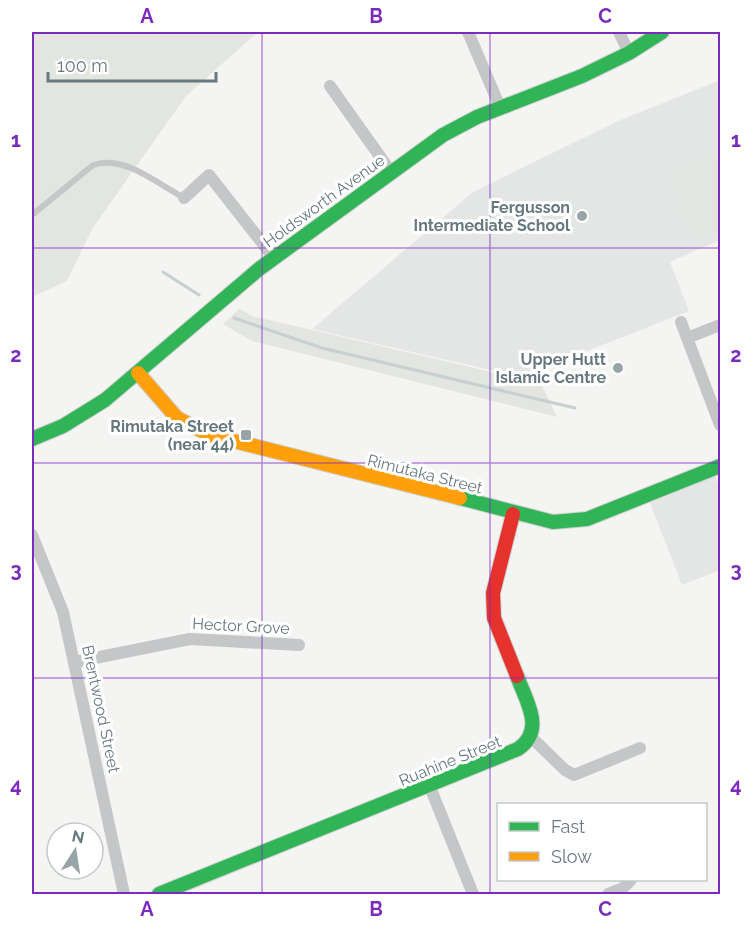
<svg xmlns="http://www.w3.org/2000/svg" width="752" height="926" viewBox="0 0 752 926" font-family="Raleway,sans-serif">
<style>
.built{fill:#e4e5e5}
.green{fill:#e3e5e0}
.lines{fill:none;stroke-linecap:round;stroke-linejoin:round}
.stream{stroke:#c6d0d1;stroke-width:3}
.fast-casing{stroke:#ced0d0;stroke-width:16}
.slow-casing{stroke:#ced0d0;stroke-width:16}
.jam-casing{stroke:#ced0d0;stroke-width:16}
.path{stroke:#c3c4c4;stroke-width:2;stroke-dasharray:3 3;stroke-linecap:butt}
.lane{stroke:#c4c6c7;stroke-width:6}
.street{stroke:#c4c6c7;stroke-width:12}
.fast{stroke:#30b455;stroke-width:14}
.slow{stroke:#ff9f0a;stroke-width:14}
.jam{stroke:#e5322d;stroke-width:14}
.grid{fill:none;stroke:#7b2cbf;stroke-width:1.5;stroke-opacity:0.55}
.poi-dot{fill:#98a4a8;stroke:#fff;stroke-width:2}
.labels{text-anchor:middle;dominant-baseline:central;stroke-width:6;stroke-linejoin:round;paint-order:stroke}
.street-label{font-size:16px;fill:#67797f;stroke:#fff}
.poi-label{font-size:16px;font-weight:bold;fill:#67797f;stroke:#fff;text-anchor:end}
.neatline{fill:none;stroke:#7b2cbf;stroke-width:2}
.grid-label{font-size:20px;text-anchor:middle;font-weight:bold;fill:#7b2cbf}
</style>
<rect width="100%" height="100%" fill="#f4f4f3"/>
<!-- built -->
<path class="built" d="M720,80V240L670,262L689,311L521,377L312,329L473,192L618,121Z
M715,476L720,488V570L682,585L650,503Z"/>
<!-- green -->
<path class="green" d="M32,32H258L186,96L92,229L67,281L32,297Z
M713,154L720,173V229L695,239L667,173Z
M239,309L252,316L522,379L536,373L557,417L252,341L223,324Z"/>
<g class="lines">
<!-- stream -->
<path class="stream" d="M163,272L199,295
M234,318L322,348L575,408"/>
<!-- fast casing -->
<g class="fast-casing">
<path id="fast" d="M32,439L63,426L105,400L259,269L443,135L477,117L582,76L629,53L662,32
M460,498L553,522L587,519L720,466
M159,894L518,749C546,730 526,701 517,676"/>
</g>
<!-- slow casing -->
<g class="slow-casing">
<path id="slow" d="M138,373L177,418L210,435L460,498"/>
</g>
<!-- jam casing -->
<g class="jam-casing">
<path id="jam" d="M513,514L493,593L494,618L517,676"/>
</g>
<!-- path -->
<path class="path" d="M32,33L37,32"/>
<!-- lane -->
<path class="lane" d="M32,215L93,165C123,154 158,184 184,198"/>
<!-- street -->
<path class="street" d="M468,32L500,107
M619,32L629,53
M330,86L391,172
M184,198L209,175L274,258
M681,322L720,425
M687,338L720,325
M32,535L63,612L124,894
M75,662L190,639L299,645
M531,737L565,770L574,775L640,748
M430,787L473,894
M608,894L623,888L631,880"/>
<!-- fast -->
<use href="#fast" class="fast"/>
<!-- slow -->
<use href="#slow" class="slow"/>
<!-- jam -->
<use href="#jam" class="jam"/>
</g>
<!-- grid -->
<path class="grid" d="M262,32V894M490,32V894M32,248H720M32,463H720M32,678H720"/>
<!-- markers -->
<g class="poi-dot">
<circle cx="582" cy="216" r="6"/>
<circle cx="618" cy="368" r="6"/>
<rect x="240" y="429" width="12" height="12" rx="3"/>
</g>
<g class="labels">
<!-- street labels -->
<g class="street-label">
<text transform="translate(324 201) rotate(-36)">Holdsworth Avenue</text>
<text transform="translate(425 474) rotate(14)">Rimutaka Street</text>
<text transform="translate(241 626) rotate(3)">Hector Grove</text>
<text transform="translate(101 709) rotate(78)">Brentwood Street</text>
<text transform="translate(450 761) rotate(-22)">Ruahine Street</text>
</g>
<!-- poi labels -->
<g class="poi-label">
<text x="570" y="207">Fergusson<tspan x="570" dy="18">Intermediate School</tspan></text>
<text x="606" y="359">Upper Hutt<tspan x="606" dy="18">Islamic Centre</tspan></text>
<text x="234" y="426">Rimutaka Street<tspan x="234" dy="18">(near 44)</tspan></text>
</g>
</g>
<!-- border -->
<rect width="752" height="926" fill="none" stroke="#ffffff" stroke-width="66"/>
<!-- legend -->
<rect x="497" y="803" width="210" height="78" fill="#ffffff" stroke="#c2c9cc" stroke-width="1.5"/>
<rect x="509" y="822" width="30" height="9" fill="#30b455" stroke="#c2c9cc" stroke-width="1.5"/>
<text x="551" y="833" font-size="18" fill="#67797f">Fast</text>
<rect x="509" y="852" width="30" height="9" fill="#ff9f0a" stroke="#c2c9cc" stroke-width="1.5"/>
<text x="551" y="863" font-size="18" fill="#67797f">Slow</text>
<!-- north arrow -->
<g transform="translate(75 851) rotate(12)"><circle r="28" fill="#ffffff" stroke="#c2c9cc" stroke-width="1.5"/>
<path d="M0-4.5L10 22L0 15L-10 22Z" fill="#98a4a8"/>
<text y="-9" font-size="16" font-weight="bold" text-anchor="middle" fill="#67797f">N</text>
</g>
<!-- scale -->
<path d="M48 72v9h168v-9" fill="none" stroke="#67797f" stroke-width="3"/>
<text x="57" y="72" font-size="18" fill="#67797f" stroke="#ffffff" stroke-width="4.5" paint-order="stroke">100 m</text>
<rect x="33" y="33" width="686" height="860" class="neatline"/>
<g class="grid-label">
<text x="147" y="23">A</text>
<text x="376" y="23">B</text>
<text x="605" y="23">C</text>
<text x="16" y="147">1</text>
<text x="736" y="147">1</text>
<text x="16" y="362">2</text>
<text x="736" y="362">2</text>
<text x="16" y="577">3</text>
<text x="736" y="577">3</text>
<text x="16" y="792">4</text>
<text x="736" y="792">4</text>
<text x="147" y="916">A</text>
<text x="376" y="916">B</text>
<text x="605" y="916">C</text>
</g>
</svg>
